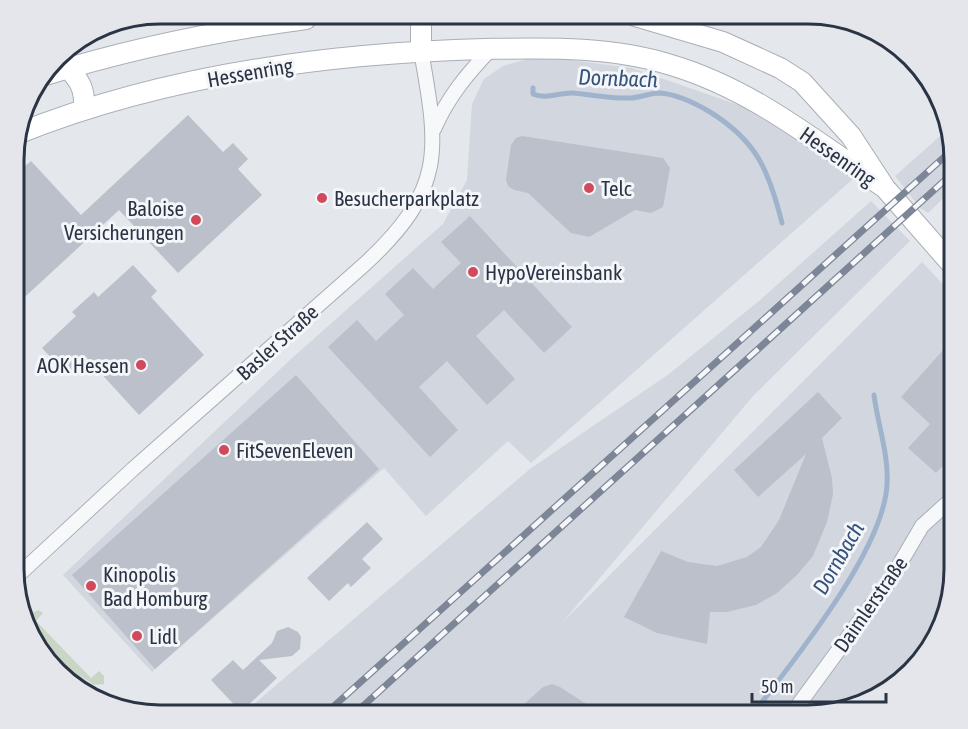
<svg xmlns="http://www.w3.org/2000/svg" width="968" height="729" viewBox="0 0 968 729" font-family="'Asap Condensed',sans-serif">
<style>
.built{fill:#d2d6de}
.green{fill:#c9d6c5}
.lines{fill:none;stroke-linecap:round;stroke-linejoin:round}
.stream{stroke:#9fb4cc;stroke-width:5}
.building{fill:#bbc0ca}
.street-casing{stroke:#a9aeb7;stroke-width:16}
.secondary-casing{stroke:#a9aeb7;stroke-width:22}
.street{stroke:#f7f8fa;stroke-width:14}
.secondary{stroke:#fff;stroke-width:20}
.rail-casing{stroke:#7d8696;stroke-width:7}
.rail{stroke:#f4f6f9;stroke-width:4.5;stroke-dasharray:14;stroke-linecap:butt}
.poi-dot{fill:#d1495b;stroke:#f4f6f9;stroke-width:2}
.labels{text-anchor:middle;dominant-baseline:central;stroke-width:6;stroke-linejoin:round;paint-order:stroke}
.street-label{font-size:21px;fill:#2b3445;stroke:#f4f6f9}
.poi-label{font-size:21px;fill:#2b3445;stroke:#f4f6f9;text-anchor:start}
.water-label{font-size:22px;font-style:italic;fill:#34527a;stroke:#f4f6f9}
.rim{fill:none;stroke:#2b3445;stroke-width:3}
</style>
<rect width="100%" height="100%" fill="#e4e7ec"/>
<!-- built -->
<path class="built" d="M538,56L632,68L750,109L795,135L853,179L531,463L508,441L426,516L384,468L152,672L63,575L291,359L443,224L467,180L472,104L484,79L503,66Z
M947,130L954,160V188L928,213L920,208L895,176Z
M871,201L910,241L753,396L562,623L922,262L954,296V579L943,625L918,665L872,701L808,715H241L530,469L669,374L759,301Z
M57,671L81,676L90,684L64,680Z"/>
<!-- green -->
<path class="green" d="M38,610L43,613L36,621L91,678L99,671L104,676V684L94,685L81,676L57,671L29,634L27,626L31,622V614Z"/>
<g class="lines">
<!-- stream -->
<path class="stream" d="M533,88V94C546,100 560,92 573,93C594,95 612,99 632,98C641,97 651,93 659,93C677,94 695,103 710,112C757,141 769,171 782,223
M752,715C793,661 883,552 887,485C889,455 878,426 874,395"/>
</g>
<!-- building -->
<path class="building" d="M188,115L223,152L233,143L248,159L238,169L262,195L178,273L119,210L14,307L15,175L31,161L81,215Z
M522,136L663,158L670,168L663,207L651,213L635,210L589,237L571,233L528,193L514,190L508,186L506,180L511,145L516,138Z
M470,216L572,327L544,353L504,310L476,336L515,379L487,405L447,361L419,387L458,430L430,457L328,347L357,320L376,341L404,315L385,294L413,268L433,289L461,263L441,242Z
M133,265L157,291L151,297L204,355L139,415L86,357L67,375L42,348L76,316L72,312L94,292L98,297Z
M945,348L954,356V453L936,473L908,448L930,424L901,397Z
M296,375L379,469L155,669L72,575Z
M818,392L842,418L822,438L832,478L833,494L827,522L813,556L797,575L777,593L756,605L727,612H710L707,644L657,633L624,617L661,551L688,562L717,566L747,557L761,547L779,520L806,454L758,497L734,470Z
M367,522L383,539L362,559L371,568L351,587L348,583L329,601L307,578Z
M288,627L298,632L301,637L300,649L292,656L259,660L277,678L241,712L211,680L233,660L243,670L272,643L277,631Z
M552,684L560,687L603,715H512L543,687Z"/>
<g class="lines">
<!-- street casing -->
<g class="street-casing">
<path id="street" d="M434,129C448,97 467,74 491,49
M14,579L133,469L366,263C445,189 439,151 421,51
M791,715L892,577L922,526L954,497"/>
</g>
<!-- secondary casing -->
<g class="secondary-casing">
<path id="secondary" d="M635,16L723,42L780,68L802,82L851,136L885,188L954,267
M421,18V51
M68,68C81,82 85,90 84,109
M42,76C129,49 216,31 306,19
M17,134C164,75 327,53 485,49C547,48 611,46 671,65C752,89 817,142 885,188"/>
</g>
<!-- street -->
<use href="#street" class="street"/>
<!-- secondary -->
<use href="#secondary" class="secondary"/>
<!-- rail casing -->
<g class="rail-casing">
<path id="rail" d="M324,715L952,150
M353,715L954,172"/>
</g>
<!-- rail -->
<use href="#rail" class="rail"/>
</g>
<!-- markers -->
<g class="poi-dot">
<circle cx="589" cy="188" r="6"/>
<circle cx="322" cy="198" r="6"/>
<circle cx="196" cy="220" r="6"/>
<circle cx="473" cy="272" r="6"/>
<circle cx="141" cy="365" r="6"/>
<circle cx="224" cy="450" r="6"/>
<circle cx="91" cy="586" r="6"/>
<circle cx="137" cy="636" r="6"/>
</g>
<g class="labels">
<!-- street labels -->
<g class="street-label">
<text transform="translate(250 72) rotate(-10)">Hessenring</text>
<text transform="translate(838 156) rotate(35)">Hessenring</text>
<text transform="translate(277 342) rotate(-42)">Basler Straße</text>
<text transform="translate(870 604) rotate(-55)">Daimlerstraße</text>
</g>
<!-- poi labels -->
<g class="poi-label">
<text x="601" y="188">Telc</text>
<text x="334" y="198">Besucherparkplatz</text>
<text x="184" y="208" text-anchor="end">Baloise<tspan x="184" dy="24">Versicherungen</tspan></text>
<text x="485" y="272">HypoVereinsbank</text>
<text x="129" y="365" text-anchor="end">AOK Hessen</text>
<text x="236" y="450">FitSevenEleven</text>
<text x="103" y="574">Kinopolis<tspan x="103" dy="24">Bad Homburg</tspan></text>
<text x="149" y="636">Lidl</text>
</g>
<!-- water labels -->
<g class="water-label">
<text transform="translate(618 78) rotate(2)">Dornbach</text>
<text transform="translate(838 558) rotate(-60)">Dornbach</text>
</g>
</g>
<!-- crop -->
<path d="M0 0H968V729H0ZM160 24H808A136 136 0 0 1 944 160V569A136 136 0 0 1 808 705H160A136 136 0 0 1 24 569V160A136 136 0 0 1 160 24Z" fill="#e4e6eb" fill-rule="evenodd"/>
<path class="rim" d="M160 24H808A136 136 0 0 1 944 160V569A136 136 0 0 1 808 705H160A136 136 0 0 1 24 569V160A136 136 0 0 1 160 24Z"/>
<!-- scale -->
<path d="M752 693v9h134v-9" fill="none" stroke="#2b3445" stroke-width="3"/>
<text x="761" y="693" font-size="18" fill="#2b3445" stroke="#f4f6f9" stroke-width="4.5" paint-order="stroke">50 m</text>
</svg>
